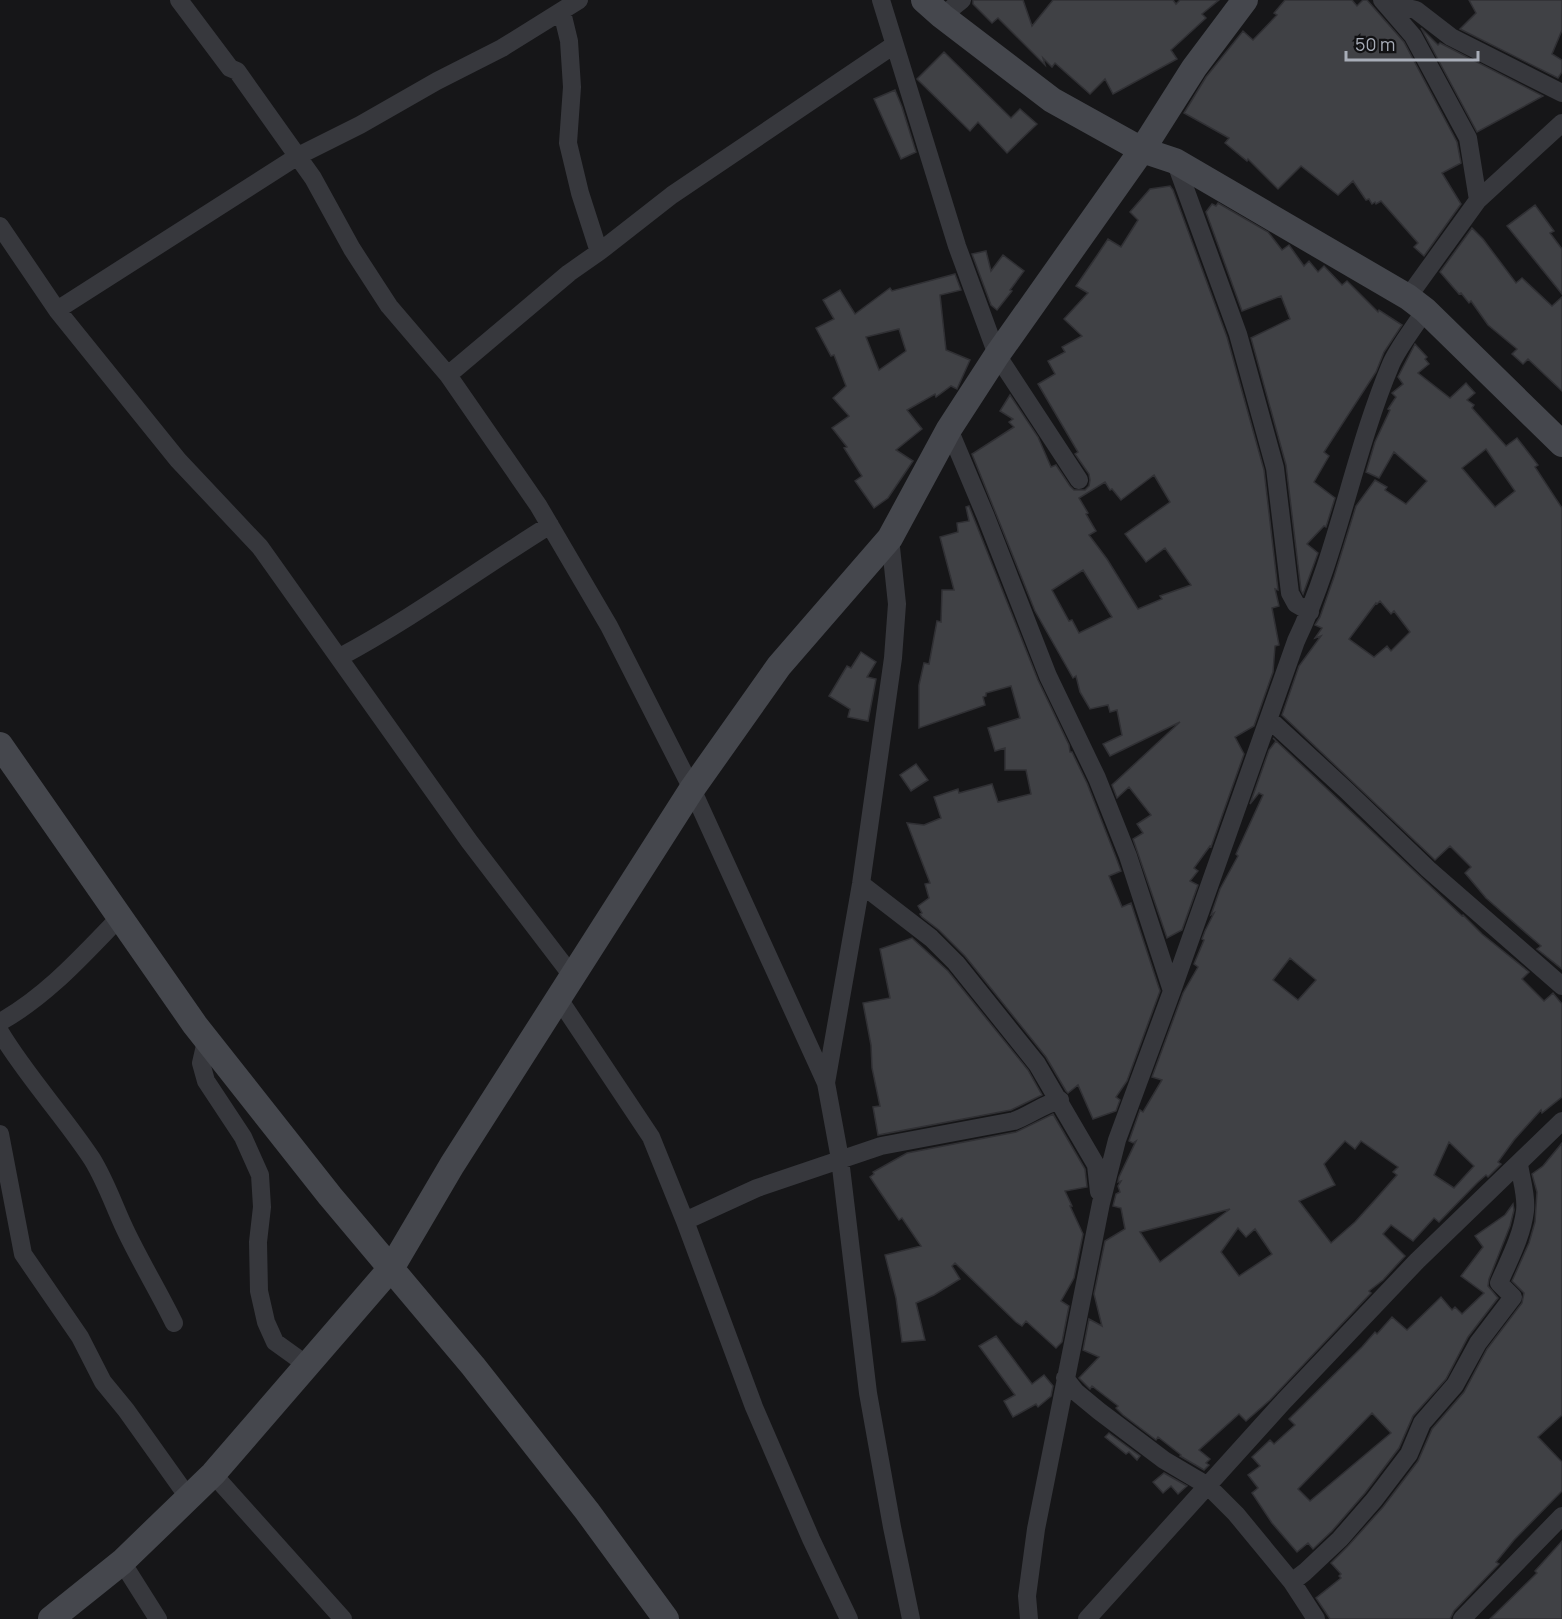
<svg xmlns="http://www.w3.org/2000/svg" width="1562" height="1619" viewBox="0 0 1562 1619" font-family="Manrope,sans-serif">
<style>
.building{fill:#404145;stroke:#303034;stroke-width:1.5;fill-rule:evenodd}
.lines{fill:none;stroke-linecap:round;stroke-linejoin:round}
.street{stroke:#37383d;stroke-width:18}
.secondary{stroke:#45474d;stroke-width:26}
</style>
<rect width="100%" height="100%" fill="#161618"/>
<!-- building -->
<path class="building" d="M973,0H1023L1032,26L1053,0H1173L1176,4L1180,0H1219L1202,14L1206,18L1171,50L1177,59L1113,94L1105,79L1090,94L1055,63L1052,67L1043,58L1045,65L998,18L992,23L973,4Z
M1285,0H1352L1357,6L1363,0H1367L1404,42L1457,142L1461,163L1442,173L1461,204L1424,256L1414,247L1418,243L1381,201L1376,204L1375,202L1372,204L1369,199L1366,200L1353,181L1338,195L1301,166L1278,189L1248,159L1247,161L1225,143L1229,138L1184,113L1206,77L1243,31L1253,40L1277,15L1274,13Z
M1469,0H1562V30L1552,54L1562,60V72L1558,78L1460,29L1476,13Z
M1421,28L1438,45L1440,43L1543,96L1477,132Z
M944,52L1011,118L1020,109L1037,124L1007,153L978,122L970,131L917,79Z
M895,90L902,107L916,152L901,159L874,99Z
M1170,186L1173,190L1227,337L1264,470L1278,590L1275,589L1279,606L1272,608L1279,645L1275,646L1273,672L1254,726L1235,737L1244,754L1211,847L1210,846L1194,868L1198,871L1190,881L1198,885L1182,930L1167,938L1133,839L1143,833L1137,824L1151,815L1129,787L1117,798L1112,785L1180,722L1110,756L1103,744L1122,735L1117,710L1110,712L1108,705L1090,709L1080,692L1076,676L1073,678L1035,611L972,454L1014,427L1009,422L1013,419L1000,411L1010,395L1038,437L1051,467L1056,465L1070,486L1074,490H1085L1089,486L1090,480L1089,474L1075,454L1078,452L1038,384L1055,374L1048,361L1065,352L1062,347L1082,336L1064,319L1088,293L1076,286L1096,257L1108,239L1121,247L1138,220L1130,212L1150,189ZM1154,475L1170,502L1125,534L1146,562L1165,548L1191,585L1160,596L1162,599L1138,609L1107,559L1089,535L1096,531L1086,514L1088,513L1079,498L1105,482L1110,490L1112,489L1121,500ZM1083,570L1112,617L1079,633L1072,620L1069,621L1052,590Z
M1218,203L1268,232L1282,250L1289,245L1304,266L1309,261L1318,272L1324,266L1342,285L1347,281L1378,312L1379,310L1402,325L1384,352L1376,372L1324,452L1329,456L1314,482L1335,498L1326,527L1324,526L1307,544L1318,553L1303,594L1301,590L1286,465L1251,338L1290,319L1281,296L1242,311L1206,212L1212,204L1216,206Z
M1535,205L1554,231L1550,233L1562,249V294L1507,226Z
M1472,228L1483,239L1516,283L1522,278L1552,306L1562,297V391L1528,359L1523,364L1512,354L1517,349L1488,325L1471,301L1469,303L1461,293L1459,294L1440,272Z
M986,251L991,271L1003,255L1024,271L1010,290L1012,291L997,310L991,305L972,254Z
M955,274L961,290L940,295L946,350L970,360L957,389L951,386L936,397L935,394L907,410L922,429L896,450L913,461L888,498L874,508L855,481L862,476L844,448L847,447L832,428L849,416L833,398L846,386L834,355L831,356L816,328L834,319L823,300L840,290L855,314L890,288L892,291ZM899,329L906,351L879,370L866,337Z
M1415,344L1427,357L1425,359L1429,364L1418,373L1450,398L1466,383L1475,393L1467,400L1474,405L1472,408L1506,446L1517,438L1538,465L1535,467L1562,508V969L1537,949L1541,946L1486,898L1465,873L1471,867L1450,846L1435,860L1282,715L1299,666L1321,636L1315,638L1322,628L1315,625L1320,617L1334,577L1356,506L1375,480L1387,487L1385,490L1406,504L1427,481L1394,452L1379,478L1366,472L1375,442L1390,410L1388,409L1396,397L1392,393L1403,384L1398,377ZM1486,449L1515,491L1495,507L1462,468ZM1380,601L1391,614L1394,611L1410,632L1391,651L1387,646L1374,657L1349,639L1376,603L1377,604Z
M969,506L1038,680L1069,745L1070,752H1072L1087,783L1117,860L1121,871L1109,876L1122,907L1131,903L1160,991L1127,1081L1116,1097L1120,1100L1116,1111L1093,1119L1078,1085L1068,1093L1066,1091L1046,1057L965,956L939,930L922,917L920,914L922,913L918,906L929,898L925,884L930,883L907,823L924,825L941,818L934,797L958,789L959,793L992,784L998,802L1031,794L1026,770H1005V748L995,751L988,728L1020,718L1011,686L986,693V696L983,697L985,705L919,728V685L924,663L929,664L937,621L941,622L942,590H954L940,537L958,532L957,523L969,521L966,507Z
M861,652L876,662L867,677L876,679L868,721L848,717L850,709L829,696L847,666L851,668Z
M1273,738L1462,916L1463,915L1482,934L1529,972L1522,979L1544,1001L1553,993L1562,1004V1097L1542,1113L1541,1110L1514,1140L1498,1162L1501,1164L1488,1177L1486,1175L1477,1183L1439,1222L1434,1218L1413,1241L1391,1225L1383,1234L1405,1256L1383,1280L1369,1291L1371,1293L1270,1400L1246,1421L1239,1414L1199,1450L1210,1459L1206,1463L1209,1465L1204,1470L1180,1456L1181,1455L1158,1437L1156,1440L1123,1415L1116,1408L1118,1406L1092,1386L1090,1389L1079,1378L1099,1357L1083,1350L1089,1319L1102,1326L1094,1294L1105,1241L1125,1229L1121,1208L1113,1206L1116,1194L1120,1192L1118,1186L1121,1181L1118,1182L1119,1177L1136,1141L1133,1143L1129,1141L1140,1110L1143,1112L1162,1080L1152,1077L1183,993L1198,967L1194,964L1204,940L1202,939L1205,931L1214,913L1211,915L1220,889L1238,856L1236,854L1263,795L1259,793L1250,804L1269,750L1276,741ZM1290,958L1316,980L1298,1000L1273,980ZM1345,1141L1355,1149L1361,1141L1398,1167L1393,1172L1397,1175L1374,1201L1355,1222L1331,1243L1299,1201L1335,1185L1324,1164ZM1449,1142L1474,1166L1454,1188L1434,1175ZM1230,1209L1160,1262L1140,1232ZM1238,1228L1246,1237L1255,1229L1272,1254L1239,1276L1221,1252Z
M916,764L928,780L911,791L900,775Z
M912,938L948,971L1028,1070L1042,1095L1011,1110L878,1135L873,1107L880,1106L872,1068L871,1045L863,1003L890,998L880,949Z
M1053,1114L1085,1169L1087,1187L1065,1191L1072,1206H1070L1083,1234L1074,1278L1061,1301L1069,1306L1062,1342L1056,1348L1026,1321L1022,1326L1016,1322L955,1263L952,1266L960,1279L934,1295L916,1303L925,1340L902,1342L896,1298L885,1255L921,1246L902,1218L899,1220L878,1189L870,1177L874,1174L873,1172L907,1153L1016,1132Z
M1562,1143V1415L1538,1437L1562,1462V1491L1514,1540L1496,1562L1499,1564L1454,1611L1450,1619H1330L1316,1598L1341,1578L1339,1576L1341,1574L1331,1563L1348,1546L1383,1507L1418,1461L1432,1429L1464,1392L1487,1349L1522,1303L1524,1293L1512,1281L1529,1243L1535,1222L1537,1192L1532,1174L1543,1166Z
M1513,1204L1514,1210L1510,1226L1489,1279L1488,1286L1498,1298L1468,1337L1446,1379L1413,1416L1399,1448L1365,1493L1332,1531L1313,1549L1308,1543L1297,1552L1272,1523L1252,1493L1258,1488L1248,1475L1260,1466L1252,1457L1270,1440L1274,1444L1295,1425L1289,1419L1362,1347L1375,1332L1377,1334L1392,1317L1407,1330L1441,1297L1452,1310L1455,1307L1462,1314L1484,1293L1461,1276L1483,1247L1475,1236L1505,1215ZM1372,1413L1391,1433L1310,1501L1298,1489Z
M996,1336L1032,1384L1044,1375L1053,1386L1051,1396L1038,1407L1036,1404L1013,1417L1004,1401L1015,1395L979,1346Z
M1109,1433L1140,1456L1137,1460L1129,1452L1126,1454L1105,1437Z
M1164,1473L1187,1486L1178,1494L1171,1486L1163,1493L1153,1482Z
M1562,1541V1619H1490L1537,1573L1535,1571Z"/>
<g class="lines">
<!-- street -->
<path class="street" d="M179,0L230,68L237,71L313,178L352,249L389,306L448,375L538,505L609,626L692,789L826,1083L840,1159L868,1393L892,1527L911,1619
M881,0L957,246L997,355L1079,480
M1382,0L1413,36L1468,138L1478,200
M1386,3L1416,10L1451,37L1562,93
M562,12L569,41L572,87L568,143L580,193L599,252
M942,16L962,0
M1175,161L1238,334L1275,468L1290,593L1296,604L1310,612
M0,226L57,310L178,460L260,547L469,841L573,977
M1408,297L1478,200L1562,123
M57,310L298,156L360,125L437,81L502,48L579,0
M448,375L569,273L599,252L672,195L894,45
M949,429L986,517L1048,676L1097,778L1128,856L1172,991
M340,657C413,618 479,569 550,525
M1269,719L1347,791L1428,869L1562,986
M861,884L931,938L956,963L1037,1064L1096,1165L1099,1192
M559,999L651,1137L685,1221L754,1407L811,1539L849,1619
M0,1022C47,996 83,955 120,917
M0,1032C27,1077 63,1115 92,1159C105,1180 113,1203 123,1225C138,1258 158,1290 174,1323
M207,1037L201,1063L206,1081L243,1137L260,1175L262,1207L258,1242L259,1291L266,1322L275,1342L307,1365
M826,1083L861,884L893,658L897,604L890,538
M0,1134L23,1254L80,1337L103,1382L126,1410L188,1497
M685,1221L757,1188L881,1146L1014,1121C1030,1115 1042,1105 1060,1100
M1065,1378L1076,1392L1099,1411L1164,1460L1208,1486L1236,1514L1292,1582L1316,1619
M213,1474L343,1619
M122,1562L158,1619
M1292,1582L1305,1572L1340,1539L1374,1500L1409,1454L1422,1423L1455,1385L1478,1343L1513,1297L1499,1283C1509,1260 1522,1236 1525,1211C1527,1196 1521,1179 1519,1164
M1029,1619L1027,1596L1036,1529L1101,1203L1117,1140L1172,991L1296,641C1338,553 1353,454 1391,364C1399,346 1414,328 1425,310
M1087,1619L1284,1401L1417,1261L1562,1121
M1462,1619L1562,1516"/>
<!-- secondary -->
<path class="secondary" d="M924,0L942,16L1052,100L1142,150L1175,161L1408,297L1425,310L1562,444
M0,745L195,1025L330,1196L473,1366L587,1511L666,1619
M51,1619L122,1562L213,1474L392,1267L452,1165L692,789L779,666L890,538L949,429L997,355L1142,150L1194,68L1245,0"/>
</g>
<!-- scale -->
<path d="M1346 51v9h132v-9" fill="none" stroke="#a8adb8" stroke-width="3"/>
<text x="1355" y="51" font-size="18" fill="#a8adb8" stroke="#111113" stroke-width="4.5" paint-order="stroke">50 m</text>
</svg>
